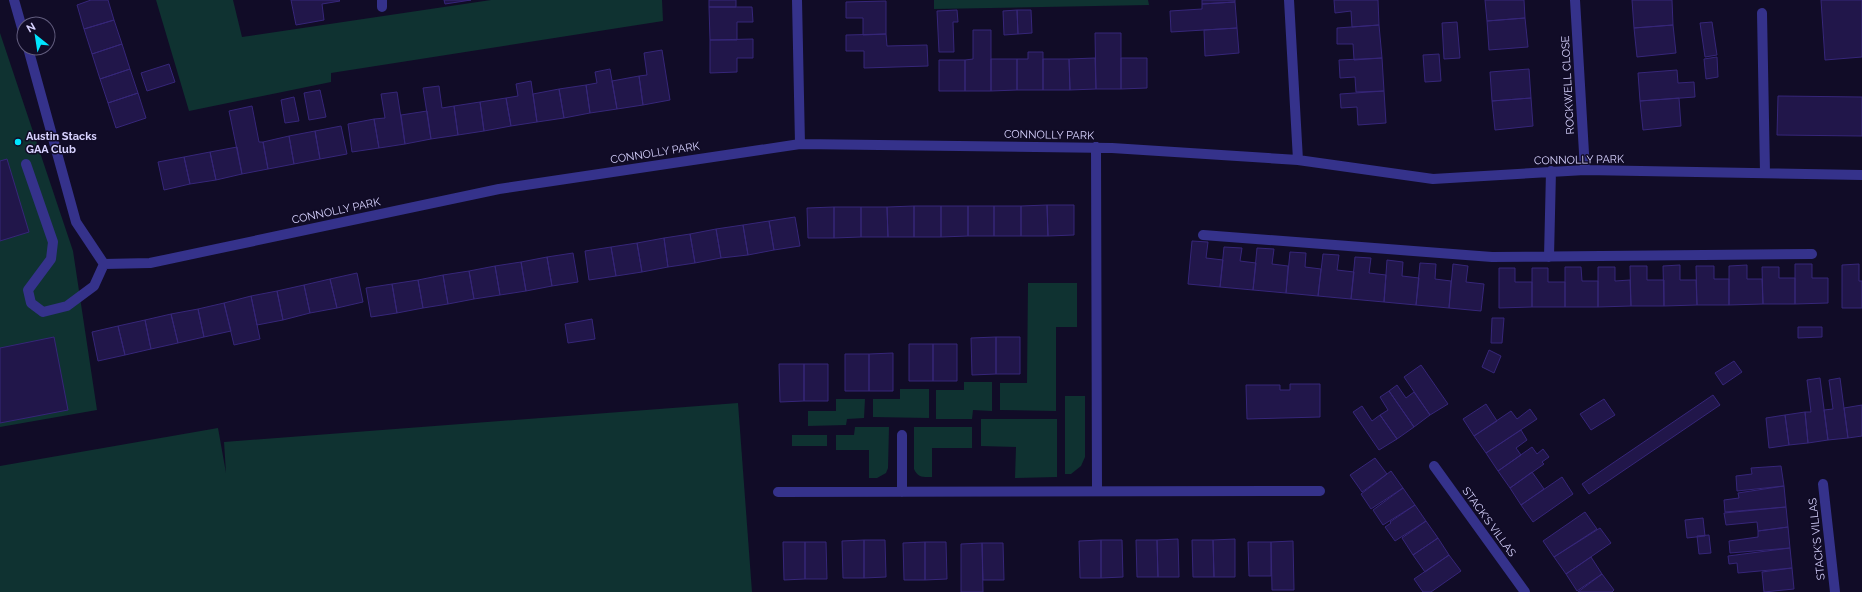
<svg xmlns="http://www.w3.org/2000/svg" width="1862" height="592" viewBox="0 0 1862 592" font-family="Raleway,sans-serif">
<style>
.green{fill:#0f3231}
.building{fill:#21164a;stroke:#362679}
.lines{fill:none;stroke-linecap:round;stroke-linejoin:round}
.minor{stroke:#35328b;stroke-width:10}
.poi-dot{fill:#00e5fe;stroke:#110c27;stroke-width:1.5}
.labels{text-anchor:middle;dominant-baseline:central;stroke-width:3;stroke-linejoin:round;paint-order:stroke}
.street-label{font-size:11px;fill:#d8d3ff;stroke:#110c27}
.poi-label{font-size:11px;font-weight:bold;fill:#d8d3ff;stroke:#110c27;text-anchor:start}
</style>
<rect width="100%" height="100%" fill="#110c27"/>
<!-- green -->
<path class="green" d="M156,0H233L242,37L491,0H662L663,21L331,73V82L189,111Z
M934,0H1148L1149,5L934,9Z
M0,33L73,251L97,410L0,427Z
M1028,283H1077V327H1056V411L1000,410V383H1027Z
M964,382H992V411L973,410L972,419H936V390H964Z
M900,389H929V418L873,417V399H900Z
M1065,396H1085V457L1081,466L1071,474H1065Z
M836,399H865L864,418L847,419L846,425L808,426V411H836Z
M738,403L752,592H0V466L218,428L226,473L224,442Z
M981,419H1057V477L1015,478L1016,447L981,446Z
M855,427H889L888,468L886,473L877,478H869V450H836V435H854Z
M914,427H972V448H932V477C923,477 918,478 914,469Z
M792,435H827V446H792Z"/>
<!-- building -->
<path class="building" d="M91,0H108L114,20L84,29L77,5Z
M291,0H339L340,1L322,4L324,20L296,25Z
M444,0H471L445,4Z
M709,0H736V7H709Z
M1202,0H1235V2L1202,4Z
M1334,0H1378L1379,25L1352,27L1351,11L1335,13Z
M1485,0H1524L1525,18L1487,21Z
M1632,0H1672L1673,25L1634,28Z
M1821,0H1862V57L1825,60Z
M886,1V34L863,35V18H846V2Z
M1235,2L1237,28L1171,32L1170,11L1202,9V4Z
M709,7H752L753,22H737V40H710Z
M957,10L958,22H953L954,52H939L937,11Z
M1017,10L1018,34L1004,35L1003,11Z
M1017,10H1031L1032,33L1018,34Z
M1525,18L1528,47L1489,50L1487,21Z
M114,20L122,44L92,54L84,29Z
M1457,22L1460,58L1444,59L1442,23Z
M1712,22L1717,55L1705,57L1700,23Z
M1379,25L1382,58L1354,60L1353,44H1337V28Z
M1673,25L1676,53L1637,57L1634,28Z
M1237,28L1239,53L1205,56L1204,30Z
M973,30H991V91H965V60L973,59Z
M1095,33H1121V89H1096Z
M886,34L887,46L927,45L928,66L864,68V51H846V35Z
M753,39V58H737V72L710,73V40Z
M122,44L130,69L100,79L92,54Z
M662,50L670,100L643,105L639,76L647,75L644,53Z
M1028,52H1043V90H1017V59H1028Z
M1439,54L1441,81L1425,82L1423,55Z
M1717,57L1718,77L1706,79L1704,59Z
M1095,58L1096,89L1070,90L1069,59Z
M1121,58H1147V88L1121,89Z
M1382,58L1384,91L1356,92L1355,77L1340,78L1339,60Z
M991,59H1017V90L991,91Z
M1043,59H1069L1070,90H1043Z
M939,60H965V91H939Z
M169,64L175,82L147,91L141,73Z
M130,69L138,93L108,103L100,79Z
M610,69L617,109L590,113L586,85L597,83L595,72Z
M1529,69L1531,98L1492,101L1490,72Z
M1677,70L1678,83L1694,82L1695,97L1640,101L1638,73Z
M639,76L643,105L617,109L612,81Z
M531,81L537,122L511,126L506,98L518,96L516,84Z
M586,85L590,113L564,118L559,89Z
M439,86L442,108L454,106L458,135L431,139L423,88Z
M559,89L564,118L537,122L533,94Z
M320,90L326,117L309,120L304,93Z
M1384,91L1386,123L1358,125L1357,107L1341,108L1340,94Z
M397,92L405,144L379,148L374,119L385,118L381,94Z
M138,93L146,118L116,128L108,103Z
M1778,96L1862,97V136L1777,135Z
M294,97L299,121L285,123L281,100Z
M506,98L511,126L484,131L480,102Z
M1531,98L1533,126L1495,130L1492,101Z
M1679,98L1681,126L1643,130L1640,101Z
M480,102L484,131L458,135L454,106Z
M252,106L259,142H263L268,169L242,174L229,111Z
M427,111L431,139L405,144L401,115Z
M374,119L379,148L352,152L348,124Z
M341,126L347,154L320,159L315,131Z
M315,131L320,159L294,164L289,136Z
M289,136L294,164L268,169L263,142Z
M237,147L242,174L216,180L210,152Z
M210,152L216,180L190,184L184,157Z
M184,157L190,184L164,190L158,162Z
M7,159L29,232L0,241V161Z
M1047,205L1048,236H1021V206Z
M1047,205H1074V235L1048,236Z
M914,206V237H888L887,207Z
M914,206H941V237H914Z
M941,206H968V236L941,237Z
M968,206H994V236H968Z
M994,206H1021V236H994Z
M834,207V238H808L807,208Z
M834,207H861V237L834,238Z
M861,207H887L888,237H861Z
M795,217L800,246L774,250L769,221Z
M769,221L774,250L748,255L743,225Z
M743,225L748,255L721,258L716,229Z
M716,229L721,258L695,263L690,234Z
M690,234L695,263L668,267L664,238Z
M664,238L668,267L642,272L637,243Z
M1192,241L1208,242L1206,258L1223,260L1220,287L1188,284Z
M637,243L642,272L616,276L611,247Z
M611,247L616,276L589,280L585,251Z
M1224,247L1242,248L1240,261L1256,263L1253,290L1220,287Z
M1257,248L1274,249L1272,264L1288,266L1286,293L1253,290Z
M1290,252L1306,253L1305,267L1321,269L1318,296L1286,293Z
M573,253L578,282L552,286L547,257Z
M1323,254L1339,255L1337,270L1354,272L1351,299L1318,296Z
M547,257L552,286L526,291L521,262Z
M1355,257L1371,258L1369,273L1386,275L1384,302L1351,299Z
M1387,260L1403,262L1402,276L1419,278L1416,305L1384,302Z
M521,262L526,291L500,295L495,266Z
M1420,263L1436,264L1435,279L1451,281L1449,308L1416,305Z
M1453,264L1468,266L1466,282L1484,284L1481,311L1449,308Z
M1795,264H1812V278H1828V303L1795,304Z
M1859,264V281H1862V308H1842V265Z
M1680,265V280H1696L1697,305L1664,306L1663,266Z
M1747,265V279H1762L1763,304L1729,305V266Z
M495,266L500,295L474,299L469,271Z
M1630,266H1647V280H1664V306H1631Z
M1696,266H1714V279H1729V305H1697Z
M1565,267H1581L1582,281H1598V307H1565Z
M1598,267H1615V281L1630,280L1631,306L1598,307Z
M1762,267H1779V278H1795V304H1763Z
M1499,268H1515V282H1532V307L1499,308Z
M1532,268H1548V282H1565V307H1532Z
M469,271L474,299L448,304L443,275Z
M357,273L363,302L337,308L330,279Z
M443,275L448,304L423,308L418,280Z
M330,279L337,308L310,313L304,285Z
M418,280L423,308L397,313L392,284Z
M392,284L397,313L371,317L366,288Z
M304,285L310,313L283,320L277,291Z
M277,291L283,320L257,325L251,296Z
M251,296L260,339L234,345L224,303Z
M224,303L231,331L204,337L198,309Z
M198,309L204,337L178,343L171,314Z
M171,314L178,343L151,349L145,320Z
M1492,318H1504L1502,343H1491Z
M592,319L595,339L568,343L565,324Z
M145,320L151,349L125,355L118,326Z
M118,326L125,355L98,361L92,332Z
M1798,327H1822V337L1798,338Z
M54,337L68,410L0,423V348Z
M996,337V374L972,375L971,338Z
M996,337H1020V374H996Z
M909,344H933V381H909Z
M933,344H957V381H933Z
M1489,350L1501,356L1494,373L1482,367Z
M893,353V391H869V354Z
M845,354H869V391H845Z
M1734,361L1742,372L1723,385L1715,373Z
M779,364H804V401L780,402Z
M804,364H828V401H804Z
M1421,365L1448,404L1430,415L1404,377Z
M1820,378L1828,440L1808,443L1805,412H1811L1807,380Z
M1840,378L1848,438L1828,440L1824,410L1833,409L1829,380Z
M1290,384H1320V417L1247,419L1246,385H1280V390H1290Z
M1397,385L1406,398L1414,392L1430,415L1414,427L1389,391Z
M1389,391L1414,427L1397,439L1380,415L1388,410L1380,397Z
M1713,395L1720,405L1589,494L1582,484Z
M1604,399L1615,415L1591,430L1580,414Z
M1486,404L1497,421L1474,436L1463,419Z
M1862,405V436L1848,438L1844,408Z
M1362,406L1372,421L1380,415L1397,439L1379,450L1353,412Z
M1530,409L1537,419L1486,453L1474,436L1511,411L1517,419Z
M1805,412L1808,443L1789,445L1785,415Z
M1785,415L1789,445L1769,448L1766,418Z
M1521,430L1527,440L1516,448L1521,455L1498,471L1486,453Z
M1532,447L1537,454L1543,449L1549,457L1542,462L1544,464L1510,488L1498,471Z
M1375,458L1387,474L1362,492L1350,475Z
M1781,466L1784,486L1737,491L1736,476L1752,474L1751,468Z
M1391,471L1403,488L1371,509L1361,494Z
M1532,472L1544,489L1521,505L1510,488Z
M1562,477L1573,494L1533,522L1521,505Z
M1784,486L1786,507L1725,512L1724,500L1739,498L1738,493Z
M1403,488L1415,505L1383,525L1373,510Z
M1415,505L1426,521L1395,541L1385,527L1391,523L1390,522Z
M1786,507L1788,527L1758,531L1757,522L1726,525L1724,513Z
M1585,512L1597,529L1554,557L1543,541Z
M1703,518L1705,536L1687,538L1685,520Z
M1426,521L1438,538L1413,555L1402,538Z
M1788,527L1790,548L1730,553L1729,541L1758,537V531Z
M1600,528L1611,543L1566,574L1554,557Z
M1709,535L1711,553L1699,554L1697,536Z
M1438,538L1449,555L1425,572L1413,555Z
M1178,539L1179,577H1158L1157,540Z
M1235,539V577H1214L1213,540Z
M864,540V578H843L842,541Z
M864,540H885L886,577L864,578Z
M1101,540H1122L1123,577L1101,578Z
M1101,540V578H1080L1079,541Z
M1136,540H1157L1158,577H1137Z
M1192,540H1213L1214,577H1193Z
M1293,541L1294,590H1272L1271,542Z
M783,542H805V579L784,580Z
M805,542H826L827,579H805Z
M925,542V580H904L903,543Z
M925,542H946L947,579L925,580Z
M1248,542H1271V576H1249Z
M982,543L983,592H961V544Z
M982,543H1003L1004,580H983Z
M1790,548L1792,568L1738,573L1737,563L1729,564L1728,556Z
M1449,555L1461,571L1431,592H1423L1414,579Z
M1591,557L1602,574L1577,591L1566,574Z
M1792,568L1794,589L1764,592L1762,572Z
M1602,574L1614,590L1612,592H1578Z"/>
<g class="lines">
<!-- minor -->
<path class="minor" d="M14,0L24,35
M382,0V7
M797,0L800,144
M1289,0L1298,160
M1575,0L1585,170
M1762,13L1765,173
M28,48L76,222L104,264
M1096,147L1097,491
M26,164L53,242L51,259L28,290L31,303L43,312L67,306L94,286L104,264
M1203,235L1492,257L1812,254
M1549,257L1551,171
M104,264L150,263L499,189L800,144L1112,148L1298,160L1433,179L1585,170L1862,175
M1434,466L1525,592
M1823,484L1835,592
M778,492L1320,491
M902,492V435"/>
</g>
<!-- markers -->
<circle class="poi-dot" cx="18" cy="142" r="4"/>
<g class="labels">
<!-- street labels -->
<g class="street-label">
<text transform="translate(1568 85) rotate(-93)">ROCKWELL CLOSE</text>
<text transform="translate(1049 135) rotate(1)">CONNOLLY PARK</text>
<text transform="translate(655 153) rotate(-9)">CONNOLLY PARK</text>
<text transform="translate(1579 160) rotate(-1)">CONNOLLY PARK</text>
<text transform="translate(336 211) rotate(-12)">CONNOLLY PARK</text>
<text transform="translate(1489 522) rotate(54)">STACK'S VILLAS</text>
<text transform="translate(1817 539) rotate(-96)">STACK'S VILLAS</text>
</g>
<!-- poi labels -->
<g class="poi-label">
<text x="26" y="136">Austin Stacks<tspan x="26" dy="13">GAA Club</tspan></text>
</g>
</g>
<!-- north arrow -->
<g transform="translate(36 36) rotate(330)"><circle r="19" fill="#110c27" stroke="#615c7d"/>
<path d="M0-3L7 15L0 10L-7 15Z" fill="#00e5fe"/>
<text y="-6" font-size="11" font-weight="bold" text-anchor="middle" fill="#d8d3ff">N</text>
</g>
</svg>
